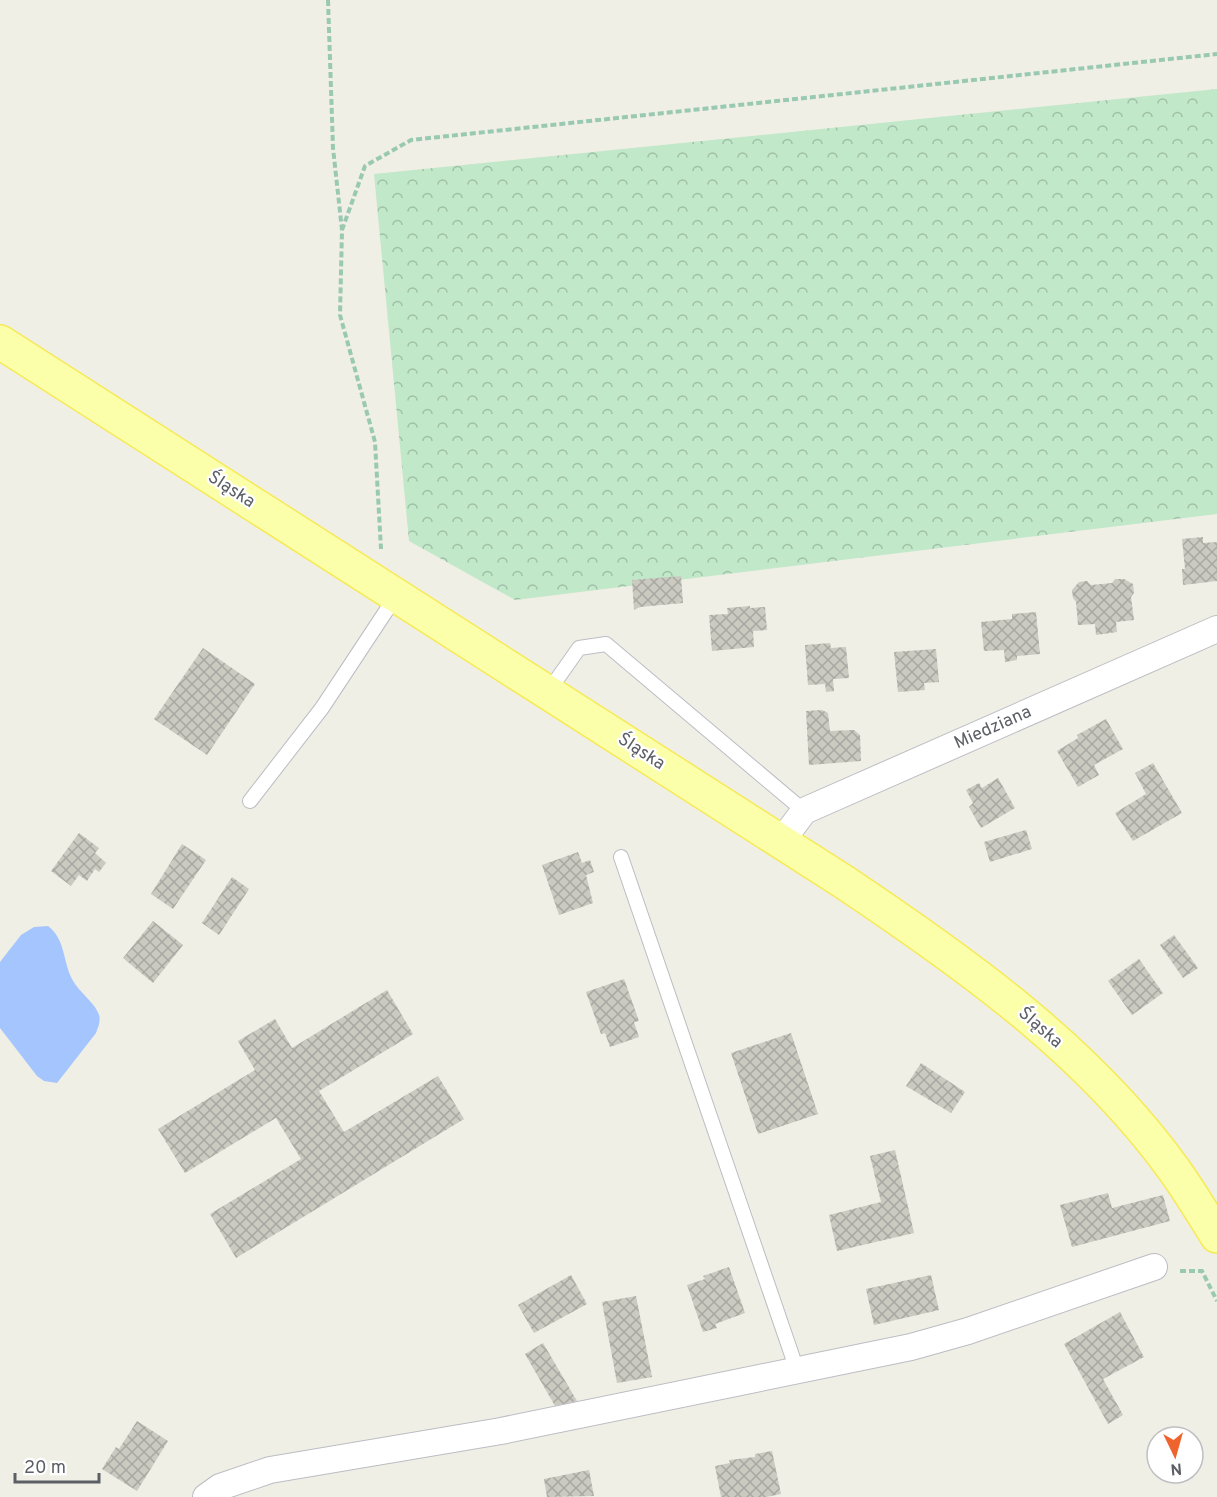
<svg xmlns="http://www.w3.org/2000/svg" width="1217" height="1497" viewBox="0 0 1217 1497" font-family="Overpass,sans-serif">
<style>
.forest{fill:url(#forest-crowns)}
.water{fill:#a5c5ff}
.building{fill:url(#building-cross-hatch)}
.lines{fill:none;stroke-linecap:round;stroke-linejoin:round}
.lane-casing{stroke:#bcbdc4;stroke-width:16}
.street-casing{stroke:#bcbdc4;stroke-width:28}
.primary-casing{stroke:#f6ea58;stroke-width:36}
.path{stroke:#99c9b1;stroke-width:4;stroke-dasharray:6 3;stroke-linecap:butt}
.lane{stroke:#fff;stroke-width:14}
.street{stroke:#fff;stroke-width:26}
.primary{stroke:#fbffaa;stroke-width:33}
.labels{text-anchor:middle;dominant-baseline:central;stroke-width:4.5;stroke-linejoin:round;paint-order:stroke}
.street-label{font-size:18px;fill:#5d5f66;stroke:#fff}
</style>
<defs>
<pattern id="forest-crowns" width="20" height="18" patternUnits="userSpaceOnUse" patternTransform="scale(1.5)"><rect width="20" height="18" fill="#c1e8c9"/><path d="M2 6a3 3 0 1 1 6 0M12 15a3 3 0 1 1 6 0" fill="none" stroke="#a0bfa7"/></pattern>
<pattern id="building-cross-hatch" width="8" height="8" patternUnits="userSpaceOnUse" patternTransform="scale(1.5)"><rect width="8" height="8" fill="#cbcac1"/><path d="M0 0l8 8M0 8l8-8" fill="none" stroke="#a8a7a1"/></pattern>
</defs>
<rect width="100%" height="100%" fill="#f0efe5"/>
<!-- forest -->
<path class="forest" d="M1217,89V514L515,600L409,541L374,174Z"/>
<!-- water -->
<path class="water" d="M48,926C65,939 63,960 71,977C77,991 95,1002 99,1015C101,1021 98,1027 96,1033L57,1083L44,1081L37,1076L0,1028V962L21,935L34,927Z"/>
<!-- building -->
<path class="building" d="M1203,537V543L1217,542V581L1183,585L1182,569H1185L1182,539Z
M681,576L683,603L640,607L634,610L632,580Z
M1115,579H1124L1133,584L1134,593L1131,597L1134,620L1116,622L1117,632L1096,635L1095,624L1078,625L1076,602L1073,598L1072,590L1079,582L1087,581L1091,585L1112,583Z
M750,606V608L765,607L767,630L753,631L754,647L712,651L709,615L728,614L727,608Z
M1036,612L1040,654L1017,656V660L1005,662L1004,650L984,651L981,622L1012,619V614Z
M830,643L831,648L846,647L849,678L833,679L834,691L826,692L825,684L808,685L805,645Z
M203,648L255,684L207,755L154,719Z
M936,649L939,682L924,683L925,690L898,692L894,652Z
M822,710L828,713L830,731L854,730L860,735L861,761L809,765L806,711Z
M1106,719L1123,749L1094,765L1099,775L1078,787L1057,751L1078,738L1077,735Z
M1153,763L1182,813L1133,841L1115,813L1146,794L1135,773Z
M998,778L1015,808L981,828L969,807L973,803L966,790L979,783L982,788Z
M1026,830L1032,849L990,862L984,842Z
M79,833L99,848L95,853L106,863L99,872L95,869L87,881L79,875L71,886L51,871Z
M182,844L206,860L173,909L151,894Z
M578,852L582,863L590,860L594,872L586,875L593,903L559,915L542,865Z
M232,877L249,889L219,935L202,923Z
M153,921L183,945L153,983L123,958Z
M1174,935L1198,968L1183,978L1160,945Z
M1139,959L1163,993L1132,1015L1108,981Z
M624,979L639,1021L634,1022L639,1037L610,1047L605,1033L601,1034L586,992Z
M387,990L413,1034L319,1091L344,1132L438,1076L464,1119L236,1258L210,1214L301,1159L276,1118L185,1173L158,1129L255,1070L238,1041L275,1019L292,1048Z
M791,1033L818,1114L758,1134L731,1053Z
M921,1063L965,1092L951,1113L906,1086Z
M895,1150L914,1233L837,1251L829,1215L881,1202L870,1156Z
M1108,1193L1112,1208L1163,1195L1170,1221L1072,1247L1060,1205Z
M729,1267L745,1313L715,1324L717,1328L703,1332L687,1285L705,1279L703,1276Z
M571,1275L587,1304L534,1333L518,1305Z
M931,1275L939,1310L874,1325L866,1289Z
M636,1296L652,1377L617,1383L602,1302Z
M1120,1312L1144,1357L1103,1379L1123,1415L1108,1424L1064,1344Z
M543,1343L577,1401L555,1406L525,1354Z
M137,1421L168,1441L137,1491L102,1469L116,1447L119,1449Z
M772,1451L781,1494L766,1497H721L715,1466L730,1463L729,1460L755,1457V1454Z
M589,1470L594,1496L547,1497L544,1479Z"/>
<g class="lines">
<!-- lane casing -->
<g class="lane-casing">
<path id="lane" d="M548,692L579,648L606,644L804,811
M250,801L322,708L396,596
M621,857L797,1370"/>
</g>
<!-- street casing -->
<g class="street-casing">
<path id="street" d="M781,842L804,811L1217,629
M206,1497L220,1487L270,1470L501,1431L911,1347L968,1331L1154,1267"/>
</g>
<!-- primary casing -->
<g class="primary-casing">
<path id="primary" d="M0,342L844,882C965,963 1089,1051 1175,1171C1190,1192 1203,1214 1217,1236"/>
</g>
<!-- path -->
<path class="path" d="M328,0L333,148L342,230L340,315L375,442L381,549
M342,230L365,166L411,140L1217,54
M1180,1271H1202L1217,1301"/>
<!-- lane -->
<use href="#lane" class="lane"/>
<!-- street -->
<use href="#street" class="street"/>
<!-- primary -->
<use href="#primary" class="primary"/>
</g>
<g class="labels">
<!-- street labels -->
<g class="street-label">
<text transform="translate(231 490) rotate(33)">Śląska</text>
<text transform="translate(993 728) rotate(-24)">Miedziana</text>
<text transform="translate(641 752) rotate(33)">Śląska</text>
<text transform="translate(1040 1028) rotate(41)">Śląska</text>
</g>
</g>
<!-- north arrow -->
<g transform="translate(1175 1455) rotate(175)"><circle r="28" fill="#ffffff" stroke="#bebfc2" stroke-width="1.5"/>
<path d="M0-4.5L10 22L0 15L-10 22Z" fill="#ef632c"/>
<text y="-9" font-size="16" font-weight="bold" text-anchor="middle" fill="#5d5f66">N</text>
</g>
<!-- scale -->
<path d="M15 1473v9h84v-9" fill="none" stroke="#5d5f66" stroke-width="3"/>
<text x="24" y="1473" font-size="18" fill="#5d5f66" stroke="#ffffff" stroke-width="4.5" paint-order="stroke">20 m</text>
</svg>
